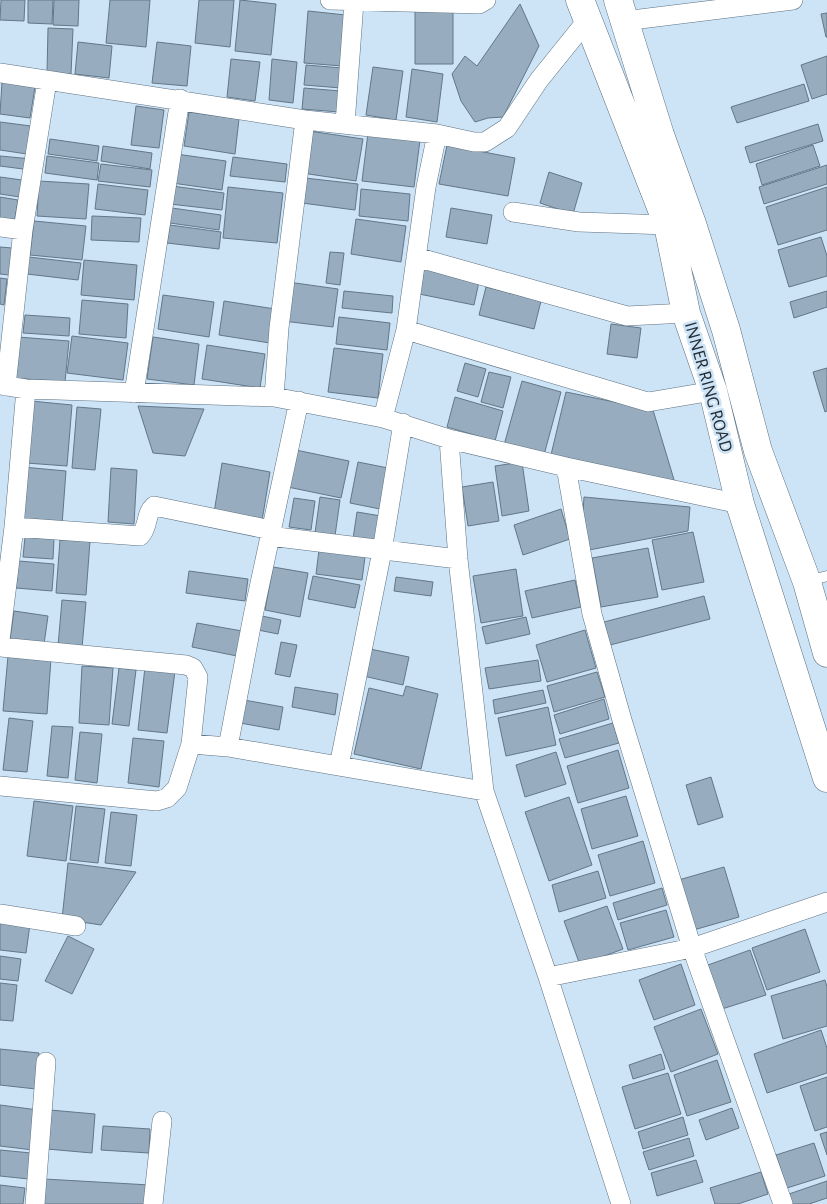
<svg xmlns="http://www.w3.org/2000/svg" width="827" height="1204" viewBox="0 0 827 1204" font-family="'Alegreya Sans',sans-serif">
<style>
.building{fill:#97adbf;stroke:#627787}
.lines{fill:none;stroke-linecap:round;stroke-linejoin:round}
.lane-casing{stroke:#5d7181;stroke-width:11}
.street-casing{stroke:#5d7181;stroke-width:20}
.highway-casing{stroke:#5d7181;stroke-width:29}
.lane{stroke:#fff;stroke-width:10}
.street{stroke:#fff;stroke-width:19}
.highway{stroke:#fff;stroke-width:28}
.labels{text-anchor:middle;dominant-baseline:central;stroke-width:5;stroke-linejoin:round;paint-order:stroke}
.street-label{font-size:18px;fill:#232c33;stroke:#cde3f6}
</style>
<rect width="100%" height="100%" fill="#cde3f6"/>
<!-- building -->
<path class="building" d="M1,0H25L24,21L0,20Z
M28,0H53L52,24L28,23Z
M54,0H79L78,26L53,25Z
M110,0H150L146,47L106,43Z
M199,0H234L230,47L195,43Z
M240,0L276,4L271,55L235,51Z
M520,4L539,46L503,117L488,118L475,122L461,101L452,74L465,56L477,66Z
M453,9V64H415V10Z
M308,11L346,15L342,66L304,63Z
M827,13V37H826L821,14Z
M48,28L73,29L71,74L47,73Z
M78,42L112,46L109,78L75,74Z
M157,42L191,46L187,86L152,83Z
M827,56V94L812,99L801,65Z
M231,59L260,62L255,101L227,97Z
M272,59L297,62L293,103L269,100Z
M306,65L342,68L341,88L304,85Z
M373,67L403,71L396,120L366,115Z
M412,69L443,74L437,122L406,117Z
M2,82L35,87L30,118L0,114Z
M804,84L809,101L737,123L731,107Z
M304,88L341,91L339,112L302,109Z
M136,106L164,110L159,148L131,145Z
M189,112L239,119L235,154L184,146Z
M0,122L31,126L27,154L0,150Z
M818,124L823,141L750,163L745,147Z
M309,131L363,139L356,181L302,173Z
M368,133L420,140L414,187L362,181Z
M50,139L99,146L97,161L48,154Z
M447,145L515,158L508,196L439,184Z
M813,145L820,166L762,185L756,164Z
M103,146L152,153L150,169L101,161Z
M176,154L226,161L222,190L172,183Z
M0,156L32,159L31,170L0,166Z
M47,156L99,163L97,180L45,173Z
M233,157L287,164L285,182L230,176Z
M101,164L152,170L150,187L98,181Z
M827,165V184L764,204L759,187Z
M549,172L582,183L573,214L540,203Z
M0,177L22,180L20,197L0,194Z
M305,178L358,184L355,210L302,203Z
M39,181L89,184L86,219L37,216Z
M98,184L148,190L145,215L95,209Z
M172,186L224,193L222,210L170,204Z
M228,187L283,193L277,243L223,238Z
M827,187V230L778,245L766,207Z
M361,189L410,194L408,221L359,216Z
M0,197L18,200L14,224L0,222Z
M172,208L221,215L219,230L170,223Z
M451,208L492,215L487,244L446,237Z
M92,216L141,218L139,242L91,240Z
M356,219L406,226L401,262L351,254Z
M34,221L86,226L82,260L30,255Z
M170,225L221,232L219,249L167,243Z
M821,237L827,256V276L789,287L778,250Z
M0,247L12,248L9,275L0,274Z
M330,252L344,253L340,285L326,283Z
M29,257L81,263L78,280L27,274Z
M84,260L137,265L134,300L81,295Z
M425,265L480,277L474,305L419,294Z
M0,278L7,279L4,305L0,304Z
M288,282L338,289L333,327L283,321Z
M486,287L541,301L534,329L479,315Z
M344,291L393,296L392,313L342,308Z
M827,291V307L794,318L790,302Z
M163,295L214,302L209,337L158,329Z
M82,300L128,304L126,338L79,334Z
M224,301L275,309L270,343L219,335Z
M25,315L70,318L69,336L23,333Z
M339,317L390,323L387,350L336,344Z
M611,324L641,328L637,358L607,354Z
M72,336L128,343L123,380L67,373Z
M18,337L69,341L65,382L14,378Z
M153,337L199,344L194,385L147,379Z
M207,345L265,354L260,388L202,379Z
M334,348L383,354L378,398L328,392Z
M465,363L486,369L478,397L457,391Z
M827,368V411L825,412L813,372Z
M489,372L511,377L503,408L481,402Z
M522,381L561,392L544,455L504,445Z
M566,392L653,410L675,483L550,459Z
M455,397L503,411L495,441L447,427Z
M31,401L72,405L67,466L26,463Z
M138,406L204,409L185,456L153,453Z
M77,407L101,409L95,470L72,468Z
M291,449L349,461L341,498L283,486Z
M358,462L388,468L380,509L350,503Z
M522,462L529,511L502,516L495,466Z
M222,463L270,472L262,521L214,513Z
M23,467L66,471L62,525L18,521Z
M111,468L137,470L134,524L108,522Z
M493,482L499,521L468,526L462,487Z
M320,497L340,500L335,536L315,533Z
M584,497L690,507L688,531L589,550L582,527Z
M294,498L315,501L311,530L289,527Z
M561,509L570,539L523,555L514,525Z
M357,512L381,516L377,542L353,539Z
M693,532L704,582L662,590L652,540Z
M25,537L54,539L53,559L23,557Z
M60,540L90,541L86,595L56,593Z
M648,548L658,597L601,607L592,558Z
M319,550L365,557L362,580L316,574Z
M19,561L54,564L52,591L16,588Z
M273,567L308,573L300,617L265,610Z
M516,569L523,616L481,623L473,576Z
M189,571L248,579L245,601L186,593Z
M313,576L360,585L355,608L308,599Z
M396,577L433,582L431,596L394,591Z
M575,580L581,607L532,618L525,591Z
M704,596L710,619L610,645L604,622Z
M62,600L86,602L82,648L58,646Z
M14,611L48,616L44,644L10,640Z
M262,616L281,620L278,634L258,630Z
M526,617L530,634L486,644L482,627Z
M197,623L242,631L237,656L192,647Z
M585,630L596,668L547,682L536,645Z
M281,642L297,645L290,677L275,674Z
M365,648L409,657L403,685L359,675Z
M8,656L51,659L47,714L3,711Z
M538,660L541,681L489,689L485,668Z
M82,666L113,668L109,725L79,723Z
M145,667L175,671L167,733L138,730Z
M119,668L136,670L129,726L112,724Z
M597,672L605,697L554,712L547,686Z
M406,686L438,694L421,769L354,754L369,688L403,696Z
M295,687L338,694L335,715L292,707Z
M543,690L546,703L495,714L493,700Z
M604,699L609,719L560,734L554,715Z
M244,700L283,707L279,730L240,723Z
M548,707L556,745L506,756L498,718Z
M9,718L33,721L27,772L3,770Z
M613,723L619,743L565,758L559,739Z
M52,726L73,727L68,778L47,776Z
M80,732L102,734L97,783L75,780Z
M133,738L164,741L159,787L128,783Z
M618,750L629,788L578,803L567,766Z
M556,752L566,784L525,797L516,765Z
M711,777L723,817L698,825L686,785Z
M626,796L638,836L592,849L581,809Z
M569,797L592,865L549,881L525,812Z
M34,801L73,806L66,861L27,856Z
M76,806L105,809L98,863L70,860Z
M111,812L137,815L131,866L105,863Z
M643,841L655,883L610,896L598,855Z
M68,863L136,872L101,925L62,919Z
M724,867L739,917L690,931L675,881Z
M598,871L606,898L559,912L552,885Z
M662,888L667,905L618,920L613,903Z
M607,906L623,949L580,965L564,921Z
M666,910L674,937L628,950L620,923Z
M0,920L30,924L26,953L0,950Z
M805,929L820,972L767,990L752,948Z
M68,936L94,949L72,994L45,981Z
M750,950L766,995L722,1009L708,965Z
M0,956L21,959L18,981L0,979Z
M681,964L695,1005L654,1020L639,980Z
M825,980L827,987V1026L783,1039L771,996Z
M0,983L17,985L13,1021L0,1020Z
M701,1009L718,1054L671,1072L654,1027Z
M821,1030L827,1048V1073L767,1093L754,1054Z
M0,1049L39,1053L36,1089L0,1085Z
M661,1054L665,1069L633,1079L629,1065Z
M717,1060L731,1102L687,1116L674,1075Z
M668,1073L681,1114L635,1129L622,1087Z
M827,1077V1127L815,1131L800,1086Z
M0,1105L38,1110L33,1150L0,1146Z
M732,1108L739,1128L706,1140L699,1120Z
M50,1110L95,1114L92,1153L47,1149Z
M683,1117L688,1135L643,1149L638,1132Z
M103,1126L150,1129L149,1153L101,1150Z
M827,1132V1155L820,1134Z
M689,1138L694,1156L649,1170L643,1152Z
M814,1143L825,1176L787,1188L776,1155Z
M0,1150L31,1153L29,1179L0,1176Z
M696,1160L703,1182L657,1196L651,1173Z
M761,1172L768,1194L738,1204H715L710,1188Z
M44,1179L150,1185L149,1204H43Z
M827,1181V1198L809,1204H788L786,1195Z
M0,1185L25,1188L23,1204H0Z"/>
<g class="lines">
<!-- lane casing -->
<g class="lane-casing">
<path id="lane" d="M808,581L827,576"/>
</g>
<!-- street casing -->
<g class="street-casing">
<path id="street" d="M330,0L479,4L486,0
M624,21L793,0
M0,73L305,120L437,134L474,142H485L507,128L539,80L589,18
M345,124L354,2
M513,212L579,222L668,225
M0,227L23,230
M416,257L627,316L686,313
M406,330L648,402L713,391
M0,385L26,389L274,397L383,418L449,439L566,467L740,504
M6,386L23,230L47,81
M134,393L180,99
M274,397L279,328L305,120
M383,418L406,330L426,187L437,134
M449,439L458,559L484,791L548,977L621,1204
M566,467L592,614L622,720L692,948L783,1204
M14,527L140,536C149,527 145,514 154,506L271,530
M269,536L458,559
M0,640L14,527L26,389
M0,647L186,665L193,668L198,677L191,744L177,788L167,798L157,801L0,786
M191,744L228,747L484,791
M228,747L253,616L299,401
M339,766L382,551L403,423
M0,914L76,926
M548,977L692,948L827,902
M35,1204L46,1062
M153,1204L162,1121"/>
</g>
<!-- highway casing -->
<g class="highway-casing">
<path id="highway" d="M580,0L668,225L686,313L713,391L740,504L827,778
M618,0L660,135L692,224L726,330L758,451L807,582L827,653"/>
</g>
<!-- lane -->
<use href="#lane" class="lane"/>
<!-- street -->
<use href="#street" class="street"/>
<!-- highway -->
<use href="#highway" class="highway"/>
</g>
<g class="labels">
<!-- street labels -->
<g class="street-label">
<text transform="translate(708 387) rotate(74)">INNER RING ROAD</text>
</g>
</g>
</svg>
